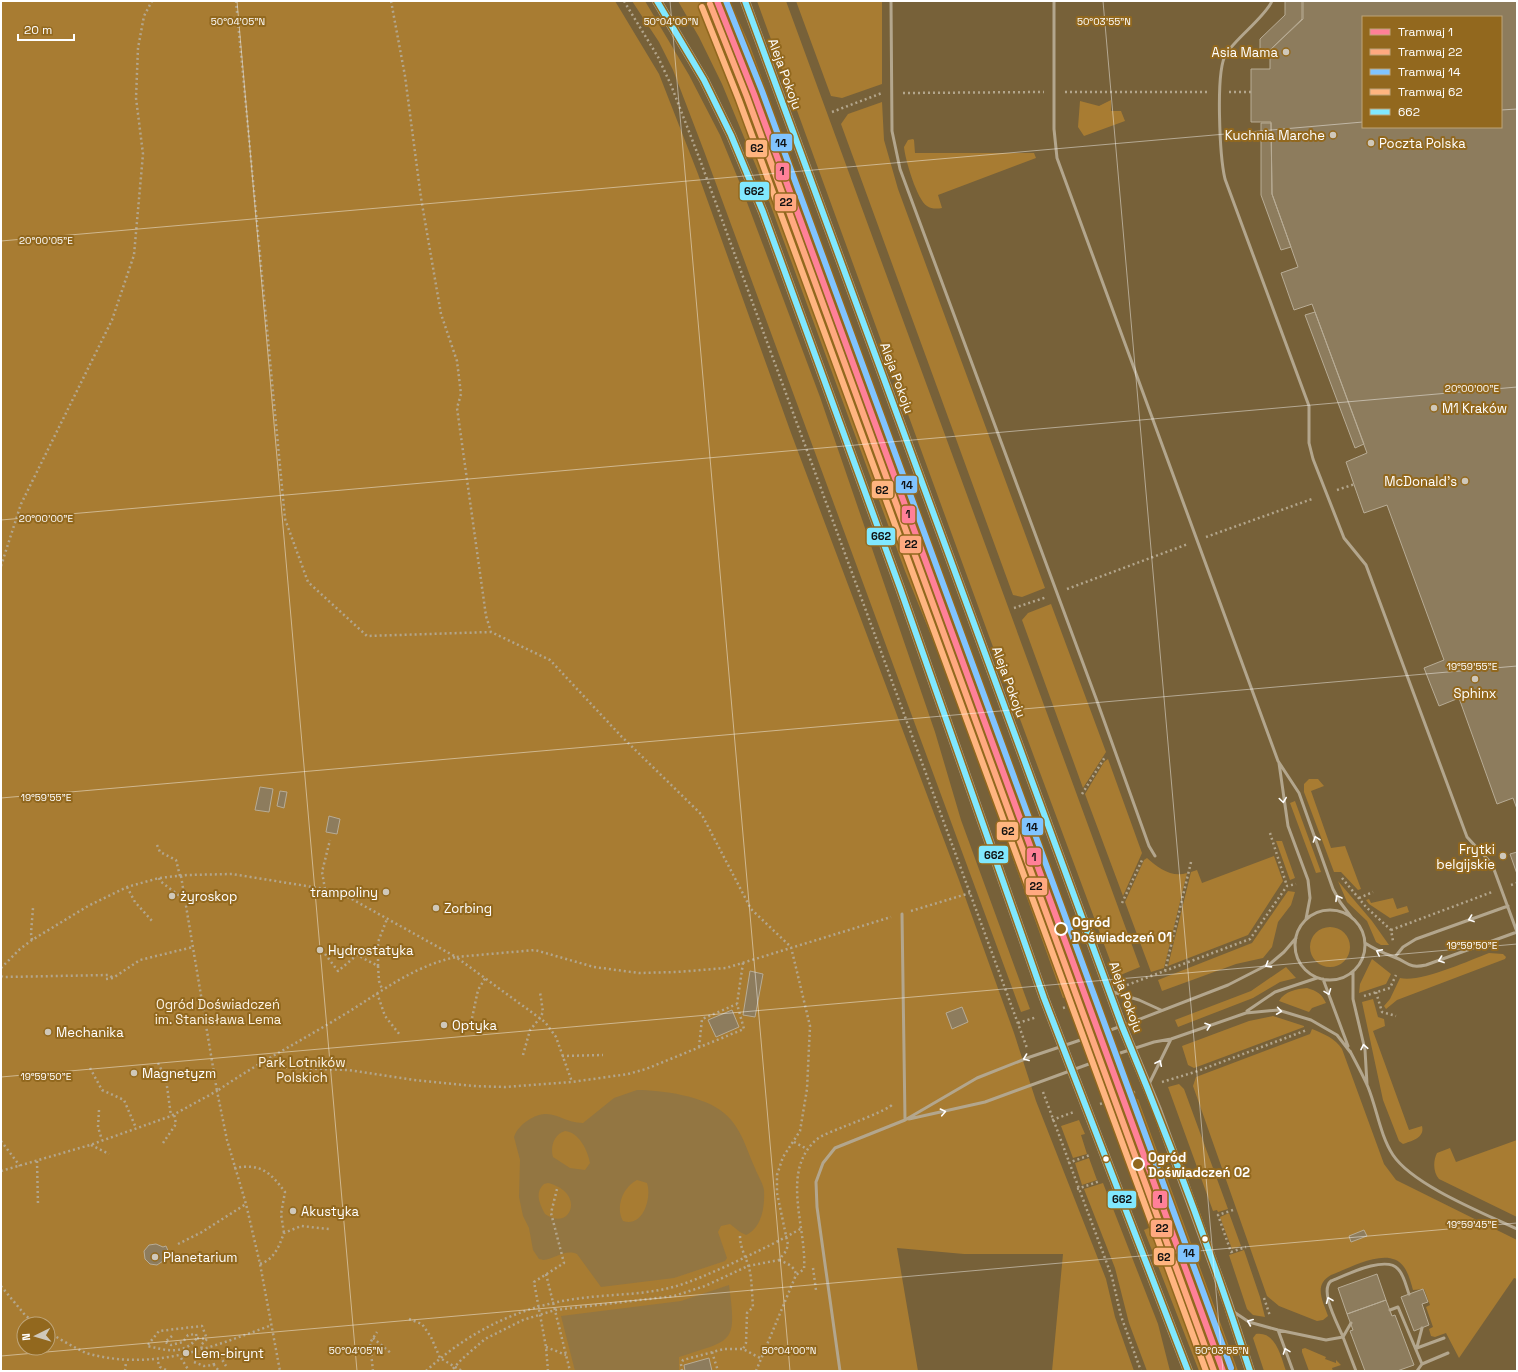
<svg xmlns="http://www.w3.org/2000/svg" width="1518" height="1372" viewBox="0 0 1518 1372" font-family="'Space Grotesk',sans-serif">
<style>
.green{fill:#a87c32;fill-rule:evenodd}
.water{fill:#937642;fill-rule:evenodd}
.building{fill:#8d7c5d;stroke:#b8ac95;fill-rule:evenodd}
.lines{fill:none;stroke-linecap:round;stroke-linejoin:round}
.path{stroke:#b3a68d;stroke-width:2.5;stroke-dasharray:2 3;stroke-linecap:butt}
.lane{stroke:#b3a68d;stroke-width:3}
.secondary{stroke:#afa288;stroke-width:10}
.bus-1-casing{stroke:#92681e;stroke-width:9}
.bus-1{stroke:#80e8ff;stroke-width:6}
.tram-1-casing{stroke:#92681e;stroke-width:9}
.tram-2-casing{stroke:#92681e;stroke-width:9}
.tram-3-casing{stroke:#92681e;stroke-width:9}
.tram-4-casing{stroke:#92681e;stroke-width:9}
.tram-1{stroke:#ff8098;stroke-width:6}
.tram-2{stroke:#ffa980;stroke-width:6}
.tram-3{stroke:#80c4ff;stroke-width:6}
.tram-4{stroke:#ffb580;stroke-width:6}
.oneway{stroke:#fff}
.ticks{fill:none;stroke:#fff;stroke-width:1;stroke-opacity:0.45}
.poi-dot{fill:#cfc8ba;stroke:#92681e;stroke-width:1.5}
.stop-dot{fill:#92681e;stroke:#fff;stroke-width:2}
.bus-dot{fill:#fff;stroke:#92681e;stroke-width:1.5}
.labels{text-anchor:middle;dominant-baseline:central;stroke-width:4;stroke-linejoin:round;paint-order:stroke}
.poi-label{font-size:13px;fill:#fff;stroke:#92681e;text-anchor:start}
.street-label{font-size:13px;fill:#fff;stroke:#92681e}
.stop-label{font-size:13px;font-weight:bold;fill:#fff;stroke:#92681e;text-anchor:start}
.park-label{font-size:13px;fill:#fcf3e4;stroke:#92681e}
.ticks-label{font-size:10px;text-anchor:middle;fill:#fff;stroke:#92681e;stroke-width:4;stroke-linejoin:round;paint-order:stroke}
.line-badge{stroke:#92681e;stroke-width:1.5}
.pale-badge-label{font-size:11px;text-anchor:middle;font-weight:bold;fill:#111}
</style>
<rect width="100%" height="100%" fill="#776139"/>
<!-- green -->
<path class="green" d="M1,1H615L659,74L698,174L791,433L959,880L1014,1033L1036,1101L1106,1279L1115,1317L1134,1371H1052L1063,1254H964L897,1248L918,1371H1ZM24,1324H48V1348H24Z
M632,1H645L689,75L720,135L739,181L820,397L935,732L961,820L1030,1009L1021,1012L704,151L673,70L659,42Z
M678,1H700L771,186L1069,996L1063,998L945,670L905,571L758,171L722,84L699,37Z
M722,1H730L750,46L1052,870L1046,872L759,92Z
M757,1H786L1140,967L1118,976L1114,971L989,636Z
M796,1H882V84L842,98L831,96Z
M1111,100V111H1121L1125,121L1084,136L1078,127L1080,101L1099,106Z
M882,102L884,140L898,189L1045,588L1022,597L1013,595L841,124L848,114Z
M913,139L914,140L915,153H1034L1036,158L938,195L942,208C937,209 931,209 927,206C917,200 905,159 904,147L908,140Z
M1051,604L1106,752L1083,788L1022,620L1028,613Z
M1108,759L1142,853L1123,896L1085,794L1104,762Z
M1309,779H1318L1324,786L1311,791L1331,848L1345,846L1361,889L1358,890L1341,872H1334L1304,792V784Z
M1295,801L1321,872L1316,873L1290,803Z
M1276,841H1282L1295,878L1290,880Z
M1274,856L1283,881L1248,935L1168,966L1191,872L1197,870L1202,883Z
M1147,858C1158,868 1172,878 1187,873L1164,968L1151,972L1125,902L1144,860Z
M1338,881L1372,921L1389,945H1381L1376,942L1367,921L1347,902Z
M1288,891L1295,892L1291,905L1278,922L1272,947L1263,958L1236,964L1162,991L1158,980L1252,943Z
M1393,898L1397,909L1407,906L1409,912L1390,918L1369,904L1366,900L1369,899L1371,903Z
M1310 947a20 20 0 1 1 40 0a20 20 0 1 1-40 0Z
M1489,953L1503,954L1506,957L1505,959L1397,1000L1386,1009L1384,1006L1390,999L1400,978C1420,983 1468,961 1489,953Z
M1372,959L1391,974L1386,984L1359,993L1360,984Z
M1286,967L1296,978L1280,982L1253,998L1178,1027L1175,1020L1251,991Z
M1307,988C1317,991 1322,994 1326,1003L1312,1008L1309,1012L1279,1001C1285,991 1296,989 1307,988Z
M1373,999L1378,1017L1384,1019L1385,1026L1373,1031L1409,1130L1422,1126C1425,1138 1412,1141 1403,1144L1399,1141L1383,1100L1362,1002Z
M1273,1016L1304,1026V1027L1194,1068L1188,1065L1182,1046L1249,1021Z
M1312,1029C1324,1034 1335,1038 1342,1049L1384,1164L1396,1180L1517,1240V1279L1514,1278L1459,1358L1446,1333L1435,1337L1431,1336L1429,1329L1433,1327L1426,1307L1430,1305L1424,1289L1413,1290C1411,1283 1409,1274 1404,1267C1389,1245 1350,1268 1331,1275C1313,1285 1323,1301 1328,1316L1323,1320L1317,1321L1279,1306L1267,1296L1193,1086L1196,1077L1310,1034Z
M1179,1084L1184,1089L1228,1209L1218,1212L1217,1210L1213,1211L1168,1087Z
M1138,1099L1238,1371H1229L1130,1102Z
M1079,1120L1085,1134L1081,1135L1087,1154L1073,1158L1061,1126Z
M1517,1140V1217L1439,1179C1433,1172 1433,1161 1437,1153L1450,1148L1456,1162Z
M1089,1158L1097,1180L1082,1185L1075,1163Z
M1103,1183L1158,1324L1170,1371H1147L1129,1323L1115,1268L1084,1189Z
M1229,1213L1241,1246L1232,1249L1220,1217Z
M1153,1226L1206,1371H1199L1144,1230Z
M1244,1250L1260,1297L1265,1317L1253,1315L1247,1309L1229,1255Z
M1256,1334C1276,1331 1281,1357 1286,1371H1264L1253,1338Z
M1305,1348L1326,1357L1325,1359L1336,1363V1360L1341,1365L1332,1368L1333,1371H1309L1302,1352V1349Z"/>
<!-- water -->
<path class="water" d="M637,1090C661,1090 705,1096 724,1113C741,1127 746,1148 755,1168C757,1174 763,1183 764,1190C765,1206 762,1228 746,1235L740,1232L730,1224L721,1226L718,1232L727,1258L725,1261L674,1278L601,1287L577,1254C565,1249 556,1258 544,1260L539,1259L533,1250L529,1228L523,1216L519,1197L520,1160L514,1137C516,1130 523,1123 530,1119C554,1106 560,1123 583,1123L614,1098ZM565,1131C579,1132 588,1151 590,1163L585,1170L570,1168L553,1157C550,1147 554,1134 565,1131ZM637,1180L647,1183C652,1198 643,1228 623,1221C615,1207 623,1187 637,1180ZM548,1183C587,1193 570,1232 545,1214C540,1204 534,1193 544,1184Z
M729,1285C737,1345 733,1339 679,1357V1371H575L561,1316L681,1301Z"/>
<!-- building -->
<path class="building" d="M1285,1H1303V19L1270,50V58H1260V39L1285,15Z
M1302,1H1517V809L1513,798L1497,804L1459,698L1439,706L1424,668L1444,660L1387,505L1364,513L1346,462L1367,453L1312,304L1294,310L1281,273L1298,267L1272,194L1271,122H1251V69H1270V50L1302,19ZM1363,17H1501V127H1363Z
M1261,123H1271L1272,194L1291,247L1281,250L1261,195Z
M1315,312L1364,444L1355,448L1305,315Z
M260,787L273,789L269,812L255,810Z
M280,791L287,792L284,808L277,806Z
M329,816L340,819L337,834L326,832Z
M1517,852V874L1510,854Z
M750,971L763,974L755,1017L743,1015Z
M962,1007L968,1022L952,1029L946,1013Z
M732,1010L739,1027L716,1037L708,1020Z
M1364,1230L1367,1236L1351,1242L1349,1236Z
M156,1244L163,1247L166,1246L169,1253L166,1254L163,1261L157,1265L150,1264L145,1259L144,1251L149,1245Z
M1377,1274L1386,1300L1347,1314L1338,1288Z
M1423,1289L1428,1302L1422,1304L1429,1325L1414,1331L1401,1297Z
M1386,1300L1392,1316L1395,1315L1414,1365L1397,1371H1365L1350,1331L1353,1330L1347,1314Z
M709,1358L712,1371H685L684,1365Z"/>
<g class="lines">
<!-- path -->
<path class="path" d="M236,1L285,519L308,582L367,636L491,632
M391,1L405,76L421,198L441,314L457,361L461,394L457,408L486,616L491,632L550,660L621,736L702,815L751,909L791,947L810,1026L807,1089L800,1131L783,1157L777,1175V1193L788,1245L786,1251L779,1260L748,1266L705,1286L674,1296L555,1310L523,1320L485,1339L462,1359L451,1371
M624,1L658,57L671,85L700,160L1027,1048
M1065,92H1210
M1229,92H1251
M903,93L1044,92
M832,112L882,93
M1337,490L1355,484
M1206,537L1312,499
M1,566L21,504L112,320L134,255L143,154L136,98L138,48L144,16L152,1
M1067,589L1188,544
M1014,608L1047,597
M1082,794L1105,757
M1270,833L1287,886
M157,845L160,852L176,860L180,876
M181,876L217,1091C256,1064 299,1042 340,1017C379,994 410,967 456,957L545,1022L556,1037L572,1082
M159,878L160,881L181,897L186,899L226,894
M1342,878L1366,907L1391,930L1393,941
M1511,885L1517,883
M127,887L135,902L153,922
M325,889L322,872L330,840
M1359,898L1373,892
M1122,903L1143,858
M911,911L970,893
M1391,930L1492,892
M32,940L31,933L33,908
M325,954L338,971L357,955L378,966V942L387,919
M378,966L379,981L382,989
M1,968L20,949L32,940L88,906L127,887L159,878L187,875L232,874L325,889L350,898L456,957L535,950L594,967L639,973L677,972L726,968L891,917
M1165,971L1191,862
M1,976L3,977L109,975L113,978
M106,979L113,978L140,960L193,947
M1127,985L1250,939L1287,886L1296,884
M1376,992L1382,1012L1396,1016
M377,993L385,1016L400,1035
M1364,996L1390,988L1396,975
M1063,1008L1096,996
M471,1023L478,990L486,977
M1018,1023L1037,1017
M699,1047L702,1019L737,1004
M523,1055L530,1030L540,1018L543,1012L540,992
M562,1056L603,1055
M158,1063L166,1079L171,1116
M262,1063L265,1067L348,1070L414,1080L474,1086L505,1087L572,1082L628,1074L646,1069L744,1029L737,1004L743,963
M90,1068L102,1090L124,1100L136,1128
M1162,1082L1195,1072L1307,1030
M1043,1092L1112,1277L1121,1316L1141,1371
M1100,1104L1135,1092
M99,1110L98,1127L102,1140
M1052,1120L1074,1112
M1,1141L20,1166
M794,1142L807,1149
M163,1143L176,1124L174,1114
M91,1145L109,1154
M37,1161L38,1205
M1068,1163L1090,1155
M234,1168C261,1163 270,1172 285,1192L281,1214L284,1233
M1,1171L90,1145L171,1116L217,1091L227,1140L246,1204L260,1264L280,1371
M1077,1189L1100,1181
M1233,1210L1218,1215L1231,1252L1246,1247
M740,1236C740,1249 747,1258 750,1272C752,1283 752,1295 753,1307L747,1313L746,1343L743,1349
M178,1244L202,1232L246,1204
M779,1260C786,1263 795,1266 796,1275
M260,1264C275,1259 279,1246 284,1233L301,1226L329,1229
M813,1268L816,1290
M546,1274L570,1371
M1,1286L25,1315L36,1324
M1264,1298L1270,1316
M409,1319L422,1324L431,1337L440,1358L462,1371
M48,1332C60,1339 73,1347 86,1353C153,1372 209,1348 272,1325
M172,1336L165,1342L171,1345L183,1342L188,1335L196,1334L197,1338C183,1356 166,1350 147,1346L159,1331L202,1326L207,1339L201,1345L202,1350
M197,1338L207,1339
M373,1338L392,1354
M546,1347L566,1355
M712,1352L718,1371
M181,1358L189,1371
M158,1362L160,1367L168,1371
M194,1362L204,1366L214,1365L219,1371
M214,1365L212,1355L218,1353L226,1366
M125,1371L126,1362
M373,1371L370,1343L377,1332
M426,1371C470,1330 523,1305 582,1298C612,1294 643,1295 673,1287C692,1282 710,1273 729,1265C754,1253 778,1242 802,1228
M548,1371L546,1347L534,1282L564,1263L551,1213L557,1189
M682,1371L681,1364L683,1360L724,1349H743L762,1359
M756,1371L796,1275L804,1269C807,1228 780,1172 816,1140C823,1134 834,1131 843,1127C853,1123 888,1110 893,1104"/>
<!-- lane -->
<path class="lane" d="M891,1L892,131L900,169L1097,701L1149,846L1155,856
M1054,1V129L1057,158L1278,761L1299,793L1333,889L1340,902L1352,918
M1272,1C1265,17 1236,38 1226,54C1215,71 1220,158 1225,179L1309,406V443L1313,459L1344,538L1366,565L1467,837L1492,864L1517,932
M1279,763L1288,826L1308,880L1310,898L1306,919
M1295 945a35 35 0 1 1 70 0a35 35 0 1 1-70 0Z
M902,914L905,1120
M1365,943C1374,949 1383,953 1394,957C1408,962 1408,969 1426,965L1517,932
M1395,957L1403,947L1416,939L1508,906
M1353,971V999L1365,1050L1367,1084
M1323,979L1348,1046
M1113,992L1139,1000L1161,1010
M1247,1011L1275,992L1317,978
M1350,1051C1356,1063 1363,1075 1368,1087C1377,1109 1380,1135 1393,1155C1413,1185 1483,1213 1517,1229
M1149,1084L1171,1039
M909,1119L985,1102L1108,1057L1154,1042L1171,1039L1246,1013L1278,1010L1311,1020L1337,1035L1351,1053
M1390,1310L1398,1307L1422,1364L1417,1371
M1234,1312L1249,1322L1278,1330L1326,1340L1343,1337L1356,1371
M1278,1330L1293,1371
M1343,1337C1338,1324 1319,1291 1331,1281C1346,1275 1386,1255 1398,1269C1404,1275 1406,1286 1409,1294
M1343,1337L1351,1323
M1417,1347L1422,1328
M1417,1348L1444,1338
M1422,1364L1448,1353
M840,1371L817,1207L816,1182L823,1163L835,1148L905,1120L977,1078L1030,1057L1122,1026L1228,985L1271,963L1284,952L1296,938"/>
<!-- secondary -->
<path class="secondary" d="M657,1L704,80L731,135L763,212L900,588L1044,998L1188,1371
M745,1L1122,1026L1157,1110L1228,1304L1250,1371"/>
<!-- bus-1 casing -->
<g class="bus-1-casing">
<path id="bus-1" d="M657,1L704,80L731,135L763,212L900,588L1044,998L1188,1371
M745,1L1122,1026C1169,1139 1212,1254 1250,1371"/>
</g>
<!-- bus-1 -->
<use href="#bus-1" class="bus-1"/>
<!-- tram-1 casing -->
<g class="tram-1-casing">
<path id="tram-1" d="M717,1L754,94L1223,1371"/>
</g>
<!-- tram-2 casing -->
<g class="tram-2-casing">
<path id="tram-2" d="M710,4L747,97L1214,1371"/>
</g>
<!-- tram-3 casing -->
<g class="tram-3-casing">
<path id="tram-3" d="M726,1L762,91L1231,1368"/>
</g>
<!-- tram-4 casing -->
<g class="tram-4-casing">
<path id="tram-4" d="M702,7L739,100L1206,1371"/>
</g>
<!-- tram-1 -->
<use href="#tram-1" class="tram-1"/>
<!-- tram-2 -->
<use href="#tram-2" class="tram-2"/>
<!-- tram-3 -->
<use href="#tram-3" class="tram-3"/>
<!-- tram-4 -->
<use href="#tram-4" class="tram-4"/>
</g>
<!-- one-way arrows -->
<defs><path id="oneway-chevron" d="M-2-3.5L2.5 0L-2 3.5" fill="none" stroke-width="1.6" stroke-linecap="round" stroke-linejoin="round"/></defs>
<g class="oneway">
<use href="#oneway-chevron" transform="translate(1283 800) rotate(82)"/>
<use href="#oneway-chevron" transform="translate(1316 839) rotate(-109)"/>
<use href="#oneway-chevron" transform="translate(1338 898) rotate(-119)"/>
<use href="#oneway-chevron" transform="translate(1471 919) rotate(160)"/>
<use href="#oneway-chevron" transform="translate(1379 952) rotate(-153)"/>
<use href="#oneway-chevron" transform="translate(1441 960) rotate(160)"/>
<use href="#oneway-chevron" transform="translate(1268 965) rotate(148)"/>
<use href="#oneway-chevron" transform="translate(1328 992) rotate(69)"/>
<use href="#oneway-chevron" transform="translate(1279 1011) rotate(8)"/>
<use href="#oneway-chevron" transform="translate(1208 1026) rotate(-19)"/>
<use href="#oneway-chevron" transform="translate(1364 1047) rotate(-101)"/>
<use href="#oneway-chevron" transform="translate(1026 1058) rotate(159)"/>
<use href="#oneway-chevron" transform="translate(1159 1063) rotate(-65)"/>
<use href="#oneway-chevron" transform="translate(943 1112) rotate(-12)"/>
<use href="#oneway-chevron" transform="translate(1329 1300) rotate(-112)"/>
<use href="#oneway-chevron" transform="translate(1250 1322) rotate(-157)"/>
<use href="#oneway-chevron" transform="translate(1286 1351) rotate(-110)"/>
</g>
<!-- ticks -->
<path class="ticks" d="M237,1L357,1371M670,1L790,1371M1103,1L1223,1371M1501,110L1517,109M1,241L1363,122M1,520L1517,387M1,798L1517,666M1,1077L1517,944M1,1356L1517,1223"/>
<!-- markers -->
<g class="poi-dot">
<circle cx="1286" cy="52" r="4"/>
<circle cx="1333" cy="135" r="4"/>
<circle cx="1371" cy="143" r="4"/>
<circle cx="1434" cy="408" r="4"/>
<circle cx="1465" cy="481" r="4"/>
<circle cx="1475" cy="679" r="4"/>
<circle cx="1503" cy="856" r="4"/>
<circle cx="386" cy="892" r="4"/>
<circle cx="172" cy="896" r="4"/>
<circle cx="436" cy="908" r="4"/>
<circle cx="320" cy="950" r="4"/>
<circle cx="444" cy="1025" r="4"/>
<circle cx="48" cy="1032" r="4"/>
<circle cx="134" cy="1073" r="4"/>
<circle cx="293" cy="1211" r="4"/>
<circle cx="155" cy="1257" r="4"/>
<circle cx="186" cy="1353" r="4"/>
</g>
<g class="stop-dot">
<circle cx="1061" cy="929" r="6"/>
<circle cx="1138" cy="1164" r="6"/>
</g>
<g class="bus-dot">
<circle cx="1106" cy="1159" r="3.5"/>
<circle cx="1205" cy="1239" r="3.5"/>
</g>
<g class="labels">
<!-- poi labels -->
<g class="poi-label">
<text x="1278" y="52" text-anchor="end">Asia Mama</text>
<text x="1325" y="135" text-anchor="end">Kuchnia Marche</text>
<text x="1379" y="143">Poczta Polska</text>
<text x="1442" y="408">M1 Kraków</text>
<text x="1457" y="481" text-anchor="end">McDonald's</text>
<text x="1475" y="693" text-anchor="middle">Sphinx</text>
<text x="1495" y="849" text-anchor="end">Frytki<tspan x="1495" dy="15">belgijskie</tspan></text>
<text x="378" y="892" text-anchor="end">trampoliny</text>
<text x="180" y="896">żyroskop</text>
<text x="444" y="908">Zorbing</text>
<text x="328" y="950">Hydrostatyka</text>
<text x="452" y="1025">Optyka</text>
<text x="56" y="1032">Mechanika</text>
<text x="142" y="1073">Magnetyzm</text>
<text x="301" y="1211">Akustyka</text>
<text x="163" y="1257">Planetarium</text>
<text x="194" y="1353">Lem-birynt</text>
</g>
<!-- street labels -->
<g class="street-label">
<text transform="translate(785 74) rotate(70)">Aleja Pokoju</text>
<text transform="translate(897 378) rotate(70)">Aleja Pokoju</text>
<text transform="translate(1009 682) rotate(70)">Aleja Pokoju</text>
<text transform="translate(1126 997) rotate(70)">Aleja Pokoju</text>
</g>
<!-- stop labels -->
<g class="stop-label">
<text x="1072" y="922">Ogród<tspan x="1072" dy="15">Doświadczeń 01</tspan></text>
<text x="1148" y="1157">Ogród<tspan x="1148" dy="15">Doświadczeń 02</tspan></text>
</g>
<!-- park labels -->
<g class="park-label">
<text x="218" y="1004">Ogród Doświadczeń<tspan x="218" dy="15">im. Stanisława Lema</tspan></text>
<text x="302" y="1062">Park Lotników<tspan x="302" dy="15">Polskich</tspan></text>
</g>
</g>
<g class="ticks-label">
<text x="238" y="25">50°04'05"N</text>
<text x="671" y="25">50°04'00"N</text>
<text x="1104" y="25">50°03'55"N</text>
<text x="46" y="244">20°00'05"E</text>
<text x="1472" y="392">20°00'00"E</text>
<text x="46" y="522">20°00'00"E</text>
<text x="1472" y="670">19°59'55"E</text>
<text x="46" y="801">19°59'55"E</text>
<text x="1472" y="949">19°59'50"E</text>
<text x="46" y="1080">19°59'50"E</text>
<text x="1472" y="1228">19°59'45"E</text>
<text x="356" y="1354">50°04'05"N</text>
<text x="789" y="1354">50°04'00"N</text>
<text x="1222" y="1354">50°03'55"N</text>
</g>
<g class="line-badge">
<rect x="770" y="133" width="23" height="19" rx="4" fill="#80c4ff"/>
<rect x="745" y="139" width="23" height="19" rx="4" fill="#ffb580"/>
<rect x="775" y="162" width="15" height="19" rx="4" fill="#ff8098"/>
<rect x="739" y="181" width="31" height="20" rx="4" fill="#80e8ff"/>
<rect x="774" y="193" width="23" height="19" rx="4" fill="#ffa980"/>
<rect x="895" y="475" width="23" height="19" rx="4" fill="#80c4ff"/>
<rect x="871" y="480" width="23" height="19" rx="4" fill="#ffb580"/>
<rect x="901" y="505" width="15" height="19" rx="4" fill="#ff8098"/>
<rect x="866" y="527" width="30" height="19" rx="4" fill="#80e8ff"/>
<rect x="899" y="535" width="23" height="19" rx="4" fill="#ffa980"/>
<rect x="1021" y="817" width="23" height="19" rx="4" fill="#80c4ff"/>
<rect x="996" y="821" width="23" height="20" rx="4" fill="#ffb580"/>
<rect x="978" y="845" width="31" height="19" rx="4" fill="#80e8ff"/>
<rect x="1026" y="847" width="16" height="19" rx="4" fill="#ff8098"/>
<rect x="1025" y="877" width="23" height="19" rx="4" fill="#ffa980"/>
<rect x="1107" y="1190" width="30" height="19" rx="4" fill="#80e8ff"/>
<rect x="1152" y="1190" width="16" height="19" rx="4" fill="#ff8098"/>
<rect x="1150" y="1219" width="23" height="19" rx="4" fill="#ffa980"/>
<rect x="1177" y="1244" width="23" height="19" rx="4" fill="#80c4ff"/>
<rect x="1153" y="1247" width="22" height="19" rx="4" fill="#ffb580"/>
</g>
<g class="pale-badge-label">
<text x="781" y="147">14</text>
<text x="757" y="152">62</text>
<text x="782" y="175">1</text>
<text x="754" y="195">662</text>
<text x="786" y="206">22</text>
<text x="907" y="489">14</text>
<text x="882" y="494">62</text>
<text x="908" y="518">1</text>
<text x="881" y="540">662</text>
<text x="911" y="548">22</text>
<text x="1032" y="831">14</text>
<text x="1008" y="835">62</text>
<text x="994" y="859">662</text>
<text x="1034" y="861">1</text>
<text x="1036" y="890">22</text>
<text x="1122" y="1203">662</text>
<text x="1160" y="1203">1</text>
<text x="1162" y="1232">22</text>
<text x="1189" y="1257">14</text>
<text x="1164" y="1261">62</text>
</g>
<!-- border -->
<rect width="1518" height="1372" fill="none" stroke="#ffffff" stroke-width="4"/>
<!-- legend -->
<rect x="1362" y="16" width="140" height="112" fill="#92681e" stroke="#bea478"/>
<rect x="1370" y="29" width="20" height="6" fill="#ff8098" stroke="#bea478"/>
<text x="1398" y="36" font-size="12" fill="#ffffff">Tramwaj 1</text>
<rect x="1370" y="49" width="20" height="6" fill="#ffa980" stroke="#bea478"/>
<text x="1398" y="56" font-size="12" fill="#ffffff">Tramwaj 22</text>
<rect x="1370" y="69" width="20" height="6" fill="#80c4ff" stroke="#bea478"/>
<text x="1398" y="76" font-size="12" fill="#ffffff">Tramwaj 14</text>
<rect x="1370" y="89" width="20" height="6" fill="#ffb580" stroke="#bea478"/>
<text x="1398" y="96" font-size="12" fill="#ffffff">Tramwaj 62</text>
<rect x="1370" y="109" width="20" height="6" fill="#80e8ff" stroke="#bea478"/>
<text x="1398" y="116" font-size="12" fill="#ffffff">662</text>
<!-- north arrow -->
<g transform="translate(36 1336) rotate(265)"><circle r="19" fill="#92681e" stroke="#bea478"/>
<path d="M0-3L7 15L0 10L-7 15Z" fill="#cfc8ba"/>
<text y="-6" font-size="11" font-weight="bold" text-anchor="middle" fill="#ffffff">N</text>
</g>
<!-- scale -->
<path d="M18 34v6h56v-6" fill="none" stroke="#ffffff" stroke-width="2"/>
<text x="24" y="34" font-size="12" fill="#ffffff" stroke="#92681e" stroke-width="3" paint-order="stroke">20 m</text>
</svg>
